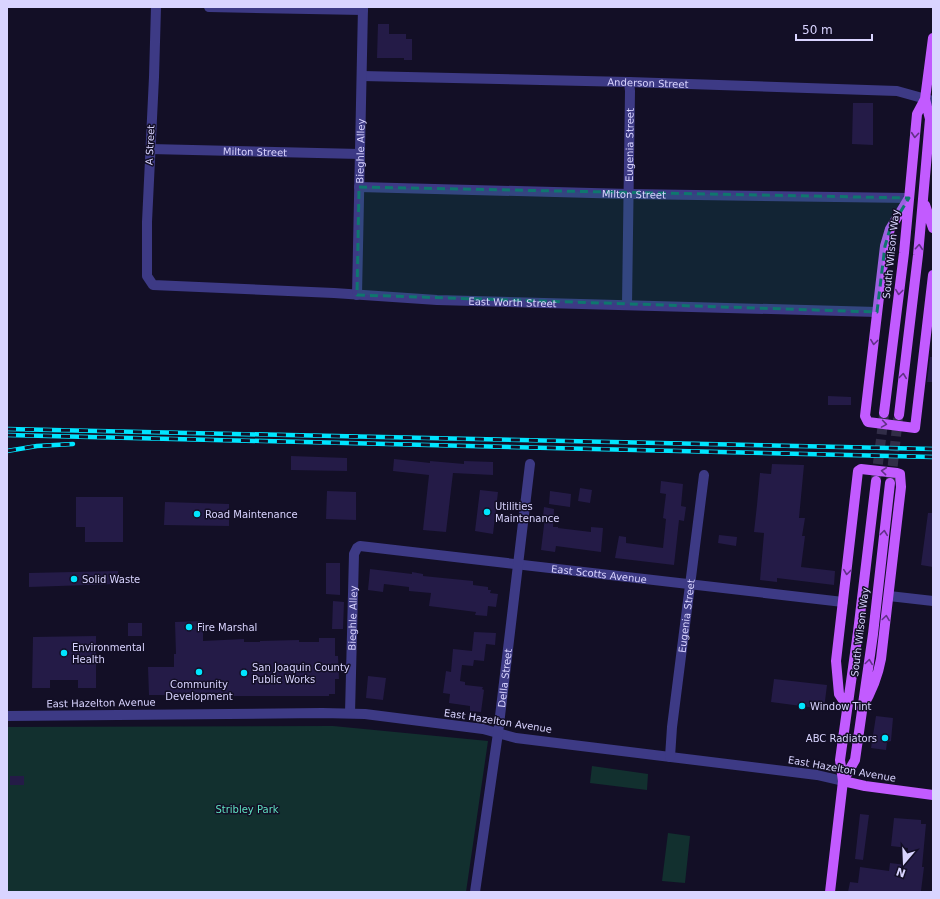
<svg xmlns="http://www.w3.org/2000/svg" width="940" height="899" viewBox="0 0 940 899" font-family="'DejaVu Sans',sans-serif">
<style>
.green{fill:#12302f}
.building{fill:#241b47}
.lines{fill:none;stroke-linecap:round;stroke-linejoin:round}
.major-tunnel{stroke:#312d47;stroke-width:10;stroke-dasharray:10 5;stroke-linecap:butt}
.minor{stroke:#3d3a85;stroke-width:10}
.major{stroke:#c25bff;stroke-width:10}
.rail-casing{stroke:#00e5ff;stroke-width:4.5}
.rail{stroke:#130f26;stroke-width:3;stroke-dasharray:9;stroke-linecap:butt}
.oneway{stroke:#623188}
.marked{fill:#0f766e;fill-opacity:0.2;stroke:#0f766e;stroke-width:3;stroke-dasharray:8 5;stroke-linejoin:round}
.poi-dot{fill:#00e5ff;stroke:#130f26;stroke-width:1.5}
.labels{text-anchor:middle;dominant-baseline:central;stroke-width:3;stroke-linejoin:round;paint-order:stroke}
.street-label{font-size:10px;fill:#d9d4ff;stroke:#130f26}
.poi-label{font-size:10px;fill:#d9d4ff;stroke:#130f26;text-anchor:start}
.park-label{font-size:10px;fill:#5fe0c0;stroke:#130f26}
</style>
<rect width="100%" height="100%" fill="#130f26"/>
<!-- green -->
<path class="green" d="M333,726L488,741L466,892H7V727Z
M592,766L648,774L647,790L590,783Z
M668,833L690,836L685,883L662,881Z"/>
<!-- building -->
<path class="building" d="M378,24H389V34H406V39H412V60H404V58H377Z
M853,103H873V145L852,144Z
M930,357H933V382H927Z
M828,396L851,397V405H828Z
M291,456L347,458V471L291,470Z
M394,459L430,463V461L464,464V461L493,462V475L453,473L446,532L423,530L429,475L393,471Z
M772,464L804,465L799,518H805L802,536H805L801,567L835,571L834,585L777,578V582L760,580L764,533L754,532L757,505L760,473L771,474Z
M661,481L683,484L681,506L686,507L684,521L679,520L674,565L615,558L619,536L626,537V543L663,548L666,519L663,518L666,494L660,493Z
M580,488L592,490L590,503L578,501Z
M480,490L498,492L493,534L475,531Z
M327,491L356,492V520L326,519Z
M550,491L571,494L570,507L549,504Z
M76,497H123V542H85V527H76Z
M165,502L229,504V526L164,525Z
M544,507L554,509L553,527H558V528L591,532V527L603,528L601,552L556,546L555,552L541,550L545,517H543Z
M928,513H933V567L921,565Z
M719,535L737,537L736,546L718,543Z
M326,563H340V595L326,594Z
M370,569L412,574V572L423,574V576L473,581V585L488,587V590H491L490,593L498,594L496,607L488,606L487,616L475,615L476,612L429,606L431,593L409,591V587L384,584L383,592L368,590Z
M118,571V584L29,587V573Z
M333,601L344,602L343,629H332Z
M203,621V641L244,639V642H260V641L299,640V642H319V638H335V656H338L339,679H335V694H329V696H224V693H205V695H149L148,667H174V654H176L175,622Z
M128,623H142V636H128Z
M474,632L496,633L495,645L486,644L484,661L474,660L473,666L462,665L460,681L465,682V685L483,687L482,689L484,690L481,712L470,711V706L449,703L450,694L443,693L446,671L451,672L453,649L472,651Z
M96,636V688H78V680H50V688H32L33,637Z
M368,676L386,678L383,700L366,698Z
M774,679L827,685L824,709L771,702Z
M876,716L893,718L891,741L887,742L886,750L871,748Z
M10,776H24V785H10Z
M860,814L869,815L863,860L855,859Z
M894,818L921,820V824H926L922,867H924L921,891L848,892L850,882L858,883L860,867L889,871L890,863L906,865L908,848L891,846Z"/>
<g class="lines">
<!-- major-tunnel -->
<path class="major-tunnel" d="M876,479L884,415
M891,481L898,418"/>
<!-- minor -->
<g class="minor">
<path id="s1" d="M156,7L154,77L147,222V276L153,285L334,293L437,300L877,312"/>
<path d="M209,7L363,10"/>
<path id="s2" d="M362,76L629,82L897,91L933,101"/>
<path id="s3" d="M150,149L360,154"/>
<path id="s4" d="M359,187L629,194L909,198"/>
<path id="s5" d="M357,295L363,7"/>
<path id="s6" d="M627,305L630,91L629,82"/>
<path d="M889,596L933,601"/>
<path id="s7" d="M350,713L354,554L357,548L360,546L843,602"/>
<path d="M7,716L322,713L365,714L483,729L516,738L817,775L843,781"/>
<path id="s8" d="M670,757L672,727L704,475"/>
<path id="s9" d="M475,892L498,733L530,464"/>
</g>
<!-- major -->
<path class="major" d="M909,198L890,229L885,246L865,416L868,422L915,428L933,275
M925,205L933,228
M884,413L904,253L917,114L925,99
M899,415L918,255L923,199L930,119L925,99L933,38
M847,706L839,694L836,661L858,471L861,469L897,473L900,474L901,487L881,659C878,676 871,693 862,708
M843,781L855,760L873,634L890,483
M843,781L865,786L933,795
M830,892L843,781L840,760L858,632L876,481"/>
<!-- rail casing -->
<g class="rail-casing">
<path id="rail" d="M7,429L933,449
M7,435L933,457
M7,451L37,446L73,444"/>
</g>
<!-- rail -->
<use href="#rail" class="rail"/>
</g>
<!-- one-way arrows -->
<defs><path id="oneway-chevron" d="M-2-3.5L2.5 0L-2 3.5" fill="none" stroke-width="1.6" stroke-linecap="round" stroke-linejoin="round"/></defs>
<g class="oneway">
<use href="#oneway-chevron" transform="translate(915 135) rotate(95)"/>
<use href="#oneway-chevron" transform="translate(919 247) rotate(-85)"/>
<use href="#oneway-chevron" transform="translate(899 292) rotate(97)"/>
<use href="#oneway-chevron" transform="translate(874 342) rotate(97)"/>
<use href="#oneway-chevron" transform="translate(903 376) rotate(-83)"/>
<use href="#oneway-chevron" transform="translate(884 424) rotate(9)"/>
<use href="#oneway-chevron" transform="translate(884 471) rotate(-174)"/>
<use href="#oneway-chevron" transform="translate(884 533) rotate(-83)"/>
<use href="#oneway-chevron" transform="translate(847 572) rotate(97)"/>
<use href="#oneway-chevron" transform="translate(886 618) rotate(-82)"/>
<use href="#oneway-chevron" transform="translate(869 662) rotate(-82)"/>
</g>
<!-- marked area -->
<path class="marked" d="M359,187L909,198L890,229L885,246L877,312L357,295Z"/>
<!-- markers -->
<g class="poi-dot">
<circle cx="487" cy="512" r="4"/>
<circle cx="197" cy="514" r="4"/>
<circle cx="74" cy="579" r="4"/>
<circle cx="189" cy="627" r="4"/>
<circle cx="64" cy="653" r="4"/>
<circle cx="199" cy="672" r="4"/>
<circle cx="244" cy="673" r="4"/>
<circle cx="802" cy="706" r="4"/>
<circle cx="885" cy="738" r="4"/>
</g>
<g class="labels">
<!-- street labels -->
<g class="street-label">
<text stroke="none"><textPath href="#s2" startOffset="286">Anderson Street</textPath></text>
<text transform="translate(150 145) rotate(-87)">A Street</text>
<text stroke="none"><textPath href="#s6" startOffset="160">Eugenia Street</textPath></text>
<text stroke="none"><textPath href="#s5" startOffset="144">Bieghle Alley</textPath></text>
<text stroke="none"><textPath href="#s3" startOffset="105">Milton Street</textPath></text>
<text stroke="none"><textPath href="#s4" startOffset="275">Milton Street</textPath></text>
<text transform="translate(891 254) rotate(-84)">South Wilson Way</text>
<text stroke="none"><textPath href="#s1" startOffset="640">East Worth Street</textPath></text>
<text stroke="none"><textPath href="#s7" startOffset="410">East Scotts Avenue</textPath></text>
<text stroke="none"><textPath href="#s8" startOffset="142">Eugenia Street</textPath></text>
<text stroke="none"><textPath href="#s7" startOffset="95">Bieghle Alley</textPath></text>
<text transform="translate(860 632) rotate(-83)">South Wilson Way</text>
<text stroke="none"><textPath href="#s9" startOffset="216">Della Street</textPath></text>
<text transform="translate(101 703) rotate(-1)">East Hazelton Avenue</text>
<text transform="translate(498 721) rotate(9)">East Hazelton Avenue</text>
<text transform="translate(842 769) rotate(10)">East Hazelton Avenue</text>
</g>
<!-- poi labels -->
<g class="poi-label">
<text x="495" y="506">Utilities<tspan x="495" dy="12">Maintenance</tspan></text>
<text x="205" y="514">Road Maintenance</text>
<text x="82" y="579">Solid Waste</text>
<text x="197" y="627">Fire Marshal</text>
<text x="72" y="647">Environmental<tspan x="72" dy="12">Health</tspan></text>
<text x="252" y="667">San Joaquin County<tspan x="252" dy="12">Public Works</tspan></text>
<text x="199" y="684" text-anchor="middle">Community<tspan x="199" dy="12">Development</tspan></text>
<text x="810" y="706">Window Tint</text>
<text x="877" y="738" text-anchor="end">ABC Radiators</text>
</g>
<!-- park labels -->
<g class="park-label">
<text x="247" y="809">Stribley Park</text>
</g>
</g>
<!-- border -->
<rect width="940" height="899" fill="none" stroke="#d9d4ff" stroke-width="16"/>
<!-- north arrow -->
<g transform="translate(904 863) rotate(199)" stroke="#130f26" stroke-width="3" paint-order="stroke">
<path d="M0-3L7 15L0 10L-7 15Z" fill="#d9d4ff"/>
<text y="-6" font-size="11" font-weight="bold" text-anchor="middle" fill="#d9d4ff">N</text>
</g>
<!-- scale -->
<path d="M796 34v6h76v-6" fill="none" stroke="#d9d4ff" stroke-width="2"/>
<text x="802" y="34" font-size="12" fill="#d9d4ff" stroke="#130f26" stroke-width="3" paint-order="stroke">50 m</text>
</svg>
